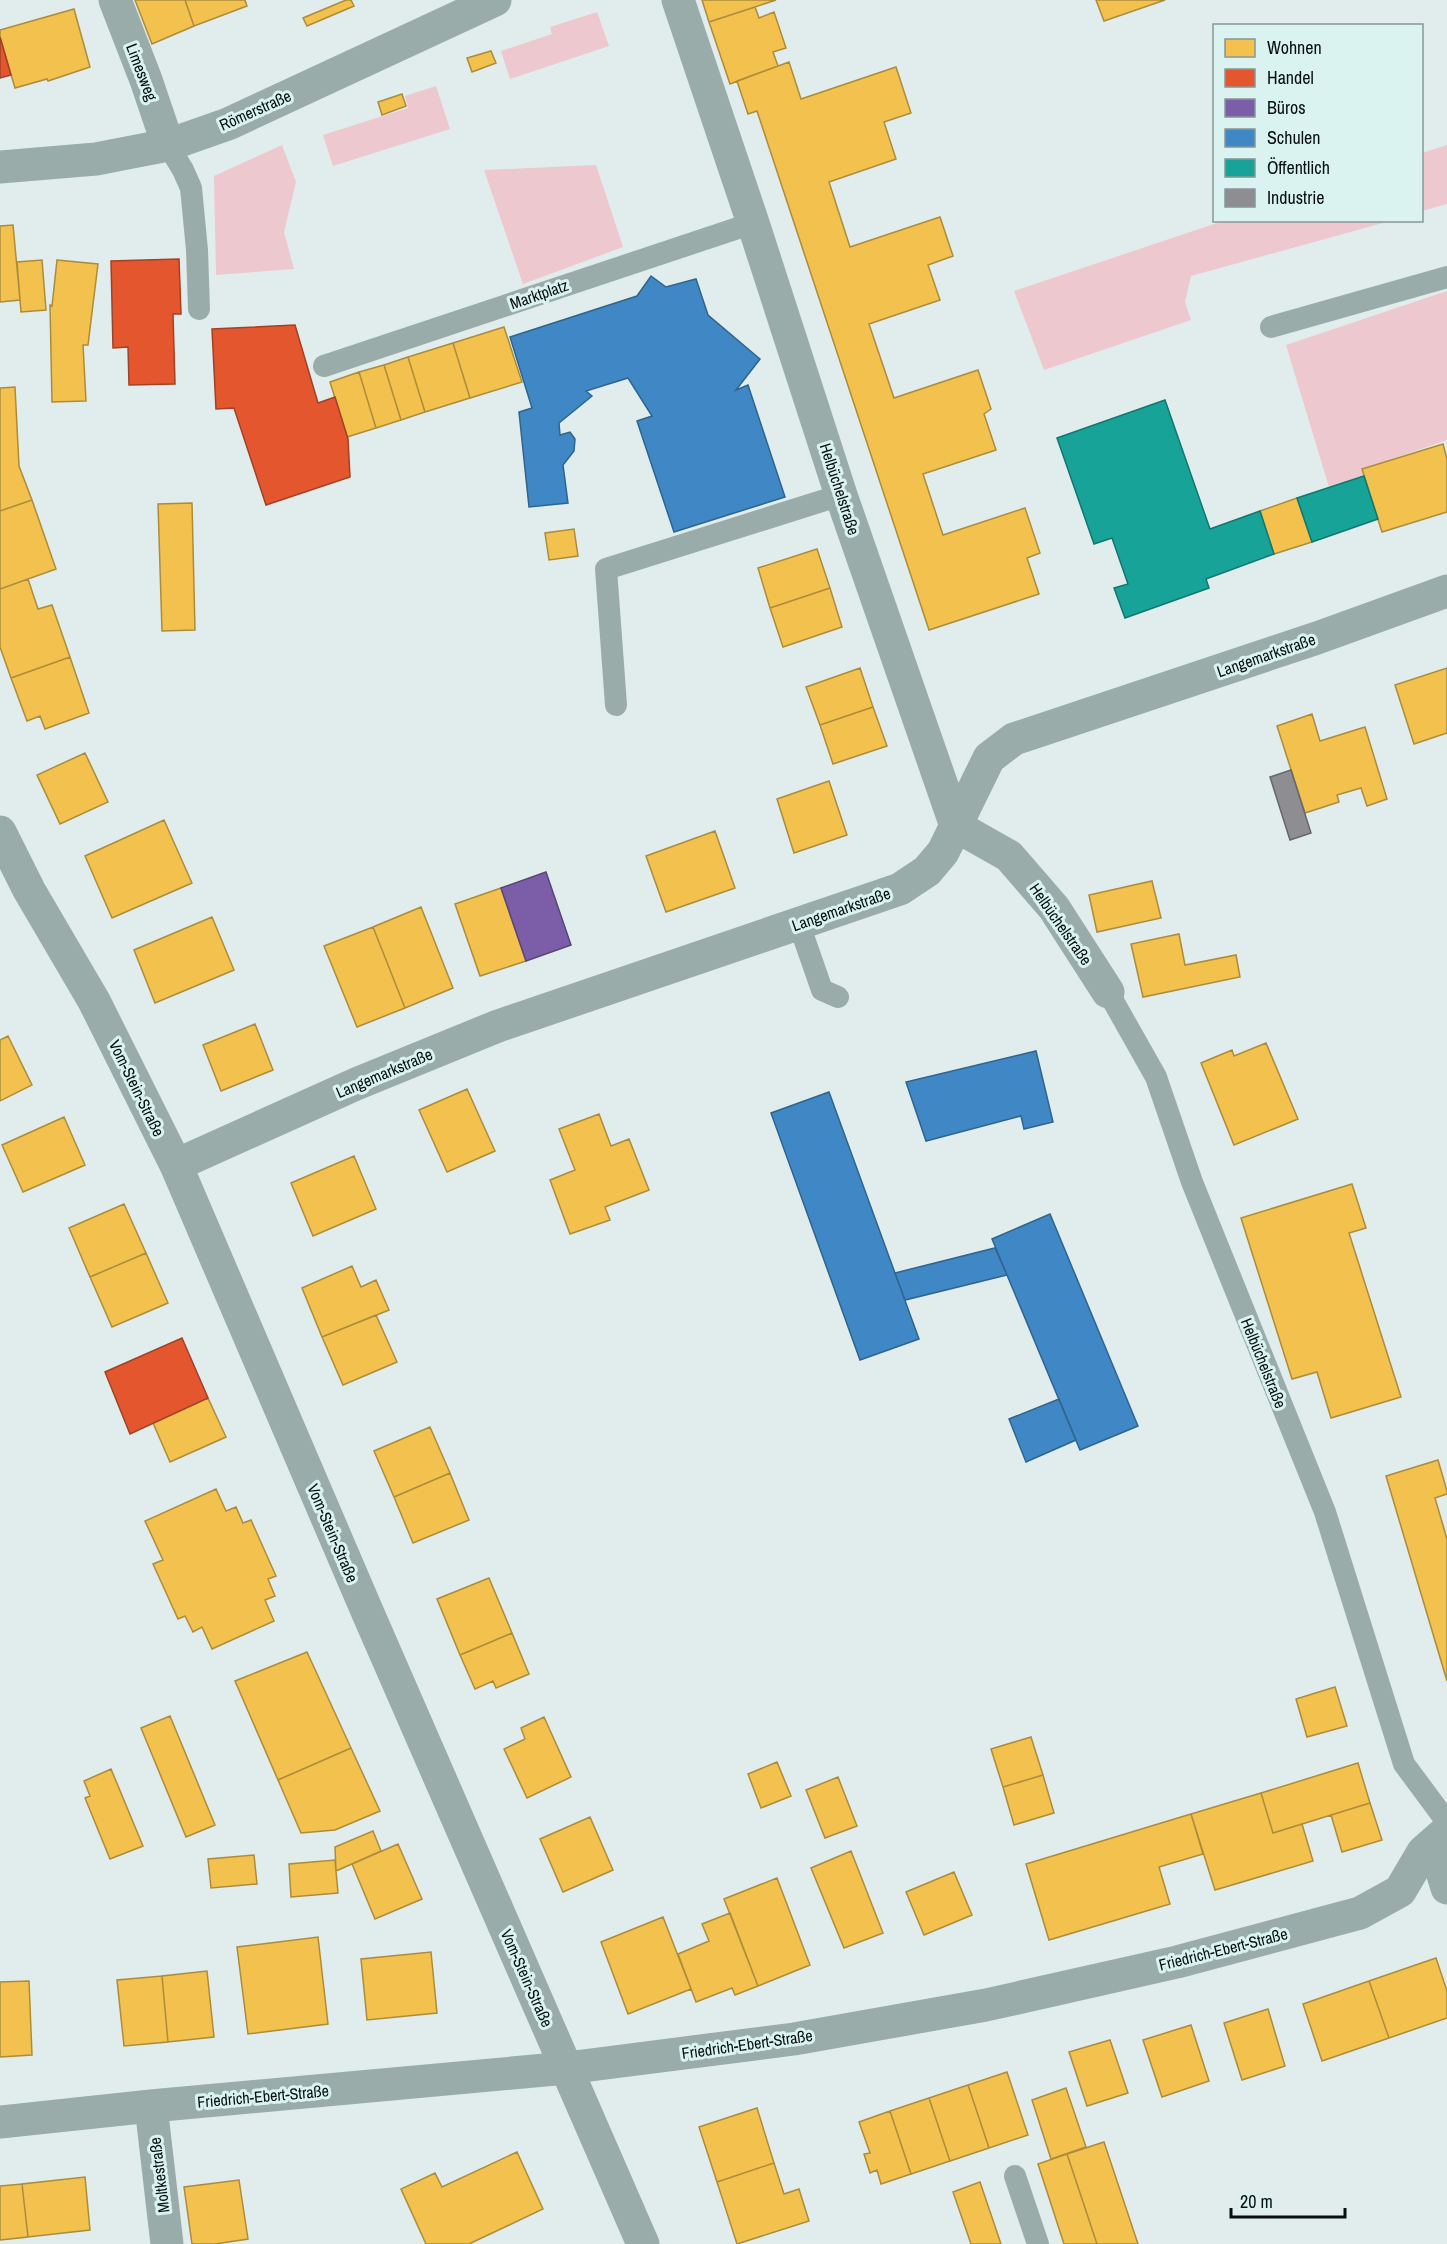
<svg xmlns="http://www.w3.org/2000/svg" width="1447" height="2244" viewBox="0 0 1447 2244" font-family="'Archivo Narrow',sans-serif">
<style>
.green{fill:#edc8ce}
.homes{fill:#f2c14e;stroke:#ac8c3b;stroke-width:1.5}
.shops{fill:#e4572e;stroke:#a24125;stroke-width:1.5}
.offices{fill:#7b5ea7;stroke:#584679;stroke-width:1.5}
.schools{fill:#3f88c5;stroke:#2e648e;stroke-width:1.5}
.public{fill:#17a398;stroke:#12776f;stroke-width:1.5}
.industry{fill:#8d8d92;stroke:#65676b;stroke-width:1.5}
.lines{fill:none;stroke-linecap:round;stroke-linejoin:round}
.lane{stroke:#9aacaa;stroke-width:22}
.street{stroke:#9aacaa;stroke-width:33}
.labels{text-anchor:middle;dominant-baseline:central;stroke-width:6;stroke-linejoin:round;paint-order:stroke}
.street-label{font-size:16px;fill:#070f0f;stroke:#daf3f0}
</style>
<rect width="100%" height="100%" fill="#e0edec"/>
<!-- green -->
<path class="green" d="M597,12L609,46L510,79L501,51L552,34L550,27Z
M436,86L450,129L333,166L323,135L408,108L405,96Z
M282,145L296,182L284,232L294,269L216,275L214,176Z
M1447,145V204L1422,211V153Z
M596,165L623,247L523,284L484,170Z
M1223,221H1390L1191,276L1185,302L1191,320L1044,370L1014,291Z
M1447,291V440L1363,469L1364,476L1329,487L1286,345Z"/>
<!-- homes -->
<path class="homes" d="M135,0H185L194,26L152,44Z
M185,0H245L247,6L194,26Z
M346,0H351L354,6L307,26L303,18Z
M702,0H776L709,22Z
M1096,0H1165L1104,21Z
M755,7L759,18L774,12L786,48L773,52L778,66L730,84L709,22Z
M74,9L90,67L48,81L47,79L15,88L0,37V30Z
M491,51L496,63L472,72L467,58Z
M789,62L801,99L896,67L911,113L884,122L896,159L829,182L850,247L940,217L953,256L928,265L940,300L869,324L894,398L978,370L991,409L984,414L996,450L923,474L943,535L1025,508L1040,553L1027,558L1039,594L929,630L757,111L748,114L737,81Z
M402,94L406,106L382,115L378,102Z
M13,225L20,300L0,302V226Z
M42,260L46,310L21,312L17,262Z
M57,260L98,264L88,345H83L86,401L52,402L50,305L52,306Z
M504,327L522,382L470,398L453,343Z
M453,343L470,398L425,412L408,357Z
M408,357L425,412L401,420L384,365Z
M384,365L401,420L376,428L359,372Z
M359,372L376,428L347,437L330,382Z
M15,387L19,466L32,500L0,511V388Z
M1443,444L1447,459V512L1382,532L1362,469Z
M1297,498L1312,542L1274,554L1260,511Z
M32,500L56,569L0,589V511Z
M192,503L195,630L162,631L158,504Z
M574,529L578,556L549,560L545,533Z
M817,549L830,588L770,608L758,568Z
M28,579L38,609L52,605L70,657L11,678L0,647V589Z
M830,588L842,627L783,647L770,608Z
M70,657L89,713L45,729L40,716L27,721L11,678Z
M860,668L873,707L820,725L806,687Z
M1447,668V733L1414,744L1395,685Z
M873,707L887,746L833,764L820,725Z
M1312,714L1320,741L1365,727L1387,799L1367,806L1361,788L1337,795L1339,802L1305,813L1277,726Z
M85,753L108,802L60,824L37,775Z
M829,781L847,835L794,853L777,799Z
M164,820L192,883L112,918L85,856Z
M715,831L735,888L666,912L646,856Z
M1152,881L1161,918L1097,932L1089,895Z
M501,888L526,961L480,976L455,904Z
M421,907L453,988L405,1008L373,927Z
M212,917L234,970L155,1003L134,950Z
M373,927L405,1008L357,1027L324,946Z
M1179,934L1185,965L1236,955L1240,977L1143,997L1131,944Z
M255,1024L273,1070L221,1091L203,1045Z
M8,1036L32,1085L0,1101V1040Z
M1266,1043L1298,1119L1234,1145L1201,1063L1232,1050L1234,1056Z
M467,1089L495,1151L447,1172L419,1110Z
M599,1114L611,1146L629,1139L649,1190L605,1207L610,1220L570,1234L550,1180L575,1170L559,1129Z
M64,1117L85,1165L23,1192L2,1145Z
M354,1156L376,1209L313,1236L291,1183Z
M1352,1184L1366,1228L1349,1233L1401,1397L1331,1418L1317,1372L1292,1379L1241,1218Z
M124,1204L146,1253L90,1277L69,1228Z
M146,1253L168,1303L112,1327L90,1277Z
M352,1266L361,1287L376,1280L389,1310L322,1337L302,1288Z
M376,1315L397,1362L343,1385L322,1337Z
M208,1398L226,1437L170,1462L153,1423Z
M430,1427L450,1473L394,1497L374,1451Z
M1438,1460L1447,1491V1494L1435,1498L1447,1539V1681L1386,1476Z
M450,1473L469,1520L413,1543L394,1497Z
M216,1489L226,1511L236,1507L243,1523L251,1520L276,1576L268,1579L275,1596L265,1600L274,1621L212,1649L202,1627L193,1632L185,1616L178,1619L153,1564L163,1560L145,1521Z
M489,1578L512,1633L460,1655L437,1599Z
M512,1633L529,1674L496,1688L493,1681L475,1689L460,1655Z
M307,1652L351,1748L278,1780L235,1681Z
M1335,1687L1347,1726L1307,1737L1296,1699Z
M170,1716L215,1825L186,1837L141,1728Z
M544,1717L571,1777L527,1798L504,1749L525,1739L521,1728Z
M1031,1737L1043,1775L1003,1787L991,1749Z
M351,1748L380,1811L335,1830L301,1833L278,1780Z
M777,1762L791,1796L761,1808L748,1774Z
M1358,1763L1370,1803L1273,1833L1261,1793Z
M111,1769L143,1846L110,1859L85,1798L90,1796L84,1781Z
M1043,1775L1054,1813L1014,1825L1003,1787Z
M838,1777L857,1826L825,1838L806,1790Z
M1261,1793L1273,1833L1302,1824L1313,1861L1215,1890L1191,1814Z
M1370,1803L1382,1840L1342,1852L1331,1815Z
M1191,1814L1203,1854L1159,1867L1170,1904L1049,1940L1026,1864Z
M590,1817L613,1870L563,1892L540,1839Z
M373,1831L381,1851L336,1871L335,1847Z
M398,1844L422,1899L375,1919L352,1864Z
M851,1851L883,1933L844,1948L811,1868Z
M254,1855L257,1884L211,1888L208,1859Z
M335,1860L338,1893L291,1897L289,1864Z
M954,1872L972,1915L924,1935L906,1892Z
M777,1878L810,1965L758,1986L724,1899Z
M730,1913L758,1986L735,1995L732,1988L696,2002L678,1954L709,1941L702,1924Z
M663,1917L691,1989L628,2014L601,1942Z
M318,1937L328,2024L248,2034L237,1947Z
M431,1952L437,2013L367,2020L361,1959Z
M1436,1958L1447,1991V2018L1389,2038L1369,1981Z
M207,1971L214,2037L168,2042L162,1976Z
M162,1976L168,2042L124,2046L117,1980Z
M29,1981L32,2055L0,2057V1982Z
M1369,1981L1389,2038L1322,2061L1303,2004Z
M1268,2009L1285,2066L1242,2080L1224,2023Z
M1191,2025L1209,2081L1162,2097L1143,2040Z
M1110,2040L1128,2093L1087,2106L1069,2052Z
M1007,2072L1028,2135L989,2148L968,2085Z
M968,2085L989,2148L950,2161L929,2098Z
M1066,2088L1086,2147L1051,2159L1032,2100Z
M929,2098L950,2161L911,2174L890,2111Z
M757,2108L774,2163L717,2182L699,2127Z
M890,2111L911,2174L881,2184L877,2170L870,2173L864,2154L870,2153L859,2122Z
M1104,2142L1138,2244H1097L1067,2154Z
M517,2152L543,2209L469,2244H426L401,2189L435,2173L442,2187Z
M1067,2154L1097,2244H1064L1038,2164Z
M774,2163L784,2194L799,2189L809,2221L737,2244L717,2182Z
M85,2177L90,2230L28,2237L22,2184Z
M239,2180L248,2239L215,2244H192L184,2187Z
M980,2182L1001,2244H971L953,2192Z
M22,2184L28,2237L0,2240V2186Z"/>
<!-- shops -->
<path class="shops" d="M0,37L11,75L0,78Z
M179,259L181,314H173L175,384L129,385L128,347L113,348L111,261Z
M295,325L318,403L335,397L348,439L350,477L266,505L234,408L216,409L212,329Z
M182,1338L208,1398L130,1434L105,1372Z"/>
<!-- offices -->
<path class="offices" d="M546,872L571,945L526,961L501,888Z"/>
<!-- schools -->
<path class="schools" d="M651,276L666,287L696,279L708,315L760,359L736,390L748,385L785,497L674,532L637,421L652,416L628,378L586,391L592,396L559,423L560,435L570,432L575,439L574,451L563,465L568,503L529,507L519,412L532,408L510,337L637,296Z
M1036,1051L1053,1122L1024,1129L1021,1116L926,1141L906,1082Z
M829,1092L919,1339L860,1360L771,1113Z
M1050,1214L1138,1426L1080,1450L992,1239Z
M995,1248L1007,1275L905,1300L895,1273Z
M1059,1399L1076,1440L1026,1462L1009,1419Z"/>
<!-- public -->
<path class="public" d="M1165,400L1210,529L1260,511L1274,554L1206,579L1209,588L1125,618L1114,588L1128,584L1112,538L1094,544L1057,438Z
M1364,476L1378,519L1312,542L1297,498Z"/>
<!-- industry -->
<path class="industry" d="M1291,770L1311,833L1290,840L1270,777Z"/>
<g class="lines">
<!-- lane -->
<path class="lane" d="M168,145L183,170L191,188L197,250L199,309
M1271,327L1447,277
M324,366L753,223
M616,705L606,569L841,495
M799,924L822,990L838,997
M1108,992L1156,1077L1192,1182L1325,1512L1404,1764L1447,1822
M1015,2176L1038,2244"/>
<!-- street -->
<path class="street" d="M115,0L146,80L168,145
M678,0L753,223L841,495L956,826L1009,856L1054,908L1108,992
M0,167L96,159L168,145L228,124L495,0
M0,832L29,890L94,1001L176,1165L367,1611L643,2244
M176,1165L356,1084L498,1026L900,889L927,871L943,852L989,758L1014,739L1317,638L1447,591
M1436,1841L1437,1855L1447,1888
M151,2106L167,2244
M0,2122L151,2106L567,2068L794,2039L986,2005L1177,1962L1360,1913L1400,1891L1423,1852L1447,1831"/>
</g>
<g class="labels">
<!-- street labels -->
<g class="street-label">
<text transform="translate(142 72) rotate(69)">Limesweg</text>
<text transform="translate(255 110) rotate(-24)">Römerstraße</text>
<text transform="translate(539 294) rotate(-19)">Marktplatz</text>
<text transform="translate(840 489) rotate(72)">Helbüchelstraße</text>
<text transform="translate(1266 655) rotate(-19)">Langemarkstraße</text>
<text transform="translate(841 909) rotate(-19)">Langemarkstraße</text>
<text transform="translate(1061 924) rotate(55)">Helbüchelstraße</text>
<text transform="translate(384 1073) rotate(-23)">Langemarkstraße</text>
<text transform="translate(137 1088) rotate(64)">Vom-Stein-Straße</text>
<text transform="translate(1264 1363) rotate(68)">Helbüchelstraße</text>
<text transform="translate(333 1533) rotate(67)">Vom-Stein-Straße</text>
<text transform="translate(1223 1949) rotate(-14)">Friedrich-Ebert-Straße</text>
<text transform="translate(527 1978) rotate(66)">Vom-Stein-Straße</text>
<text transform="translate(747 2044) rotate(-8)">Friedrich-Ebert-Straße</text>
<text transform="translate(263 2096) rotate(-5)">Friedrich-Ebert-Straße</text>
<text transform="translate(159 2175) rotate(-97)">Moltkestraße</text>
</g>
</g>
<!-- legend -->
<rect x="1213" y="24" width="210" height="198" fill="#daf3f0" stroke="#869896" stroke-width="1.5"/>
<rect x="1225" y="39" width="30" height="18" fill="#f2c14e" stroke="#869896" stroke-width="1.5"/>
<text x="1267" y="54" font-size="18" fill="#070f0f">Wohnen</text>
<rect x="1225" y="69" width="30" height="18" fill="#e4572e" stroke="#869896" stroke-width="1.5"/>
<text x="1267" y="84" font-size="18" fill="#070f0f">Handel</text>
<rect x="1225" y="99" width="30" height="18" fill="#7b5ea7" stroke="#869896" stroke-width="1.5"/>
<text x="1267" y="114" font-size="18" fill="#070f0f">Büros</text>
<rect x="1225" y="129" width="30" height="18" fill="#3f88c5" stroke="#869896" stroke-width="1.5"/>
<text x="1267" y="144" font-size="18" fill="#070f0f">Schulen</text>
<rect x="1225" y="159" width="30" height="18" fill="#17a398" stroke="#869896" stroke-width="1.5"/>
<text x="1267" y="174" font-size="18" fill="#070f0f">Öffentlich</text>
<rect x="1225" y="189" width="30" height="18" fill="#8d8d92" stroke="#869896" stroke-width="1.5"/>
<text x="1267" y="204" font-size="18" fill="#070f0f">Industrie</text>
<!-- scale -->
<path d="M1231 2208v9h114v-9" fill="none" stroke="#070f0f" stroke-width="3"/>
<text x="1240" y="2208" font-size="18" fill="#070f0f" stroke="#daf3f0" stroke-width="4.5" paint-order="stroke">20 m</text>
</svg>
